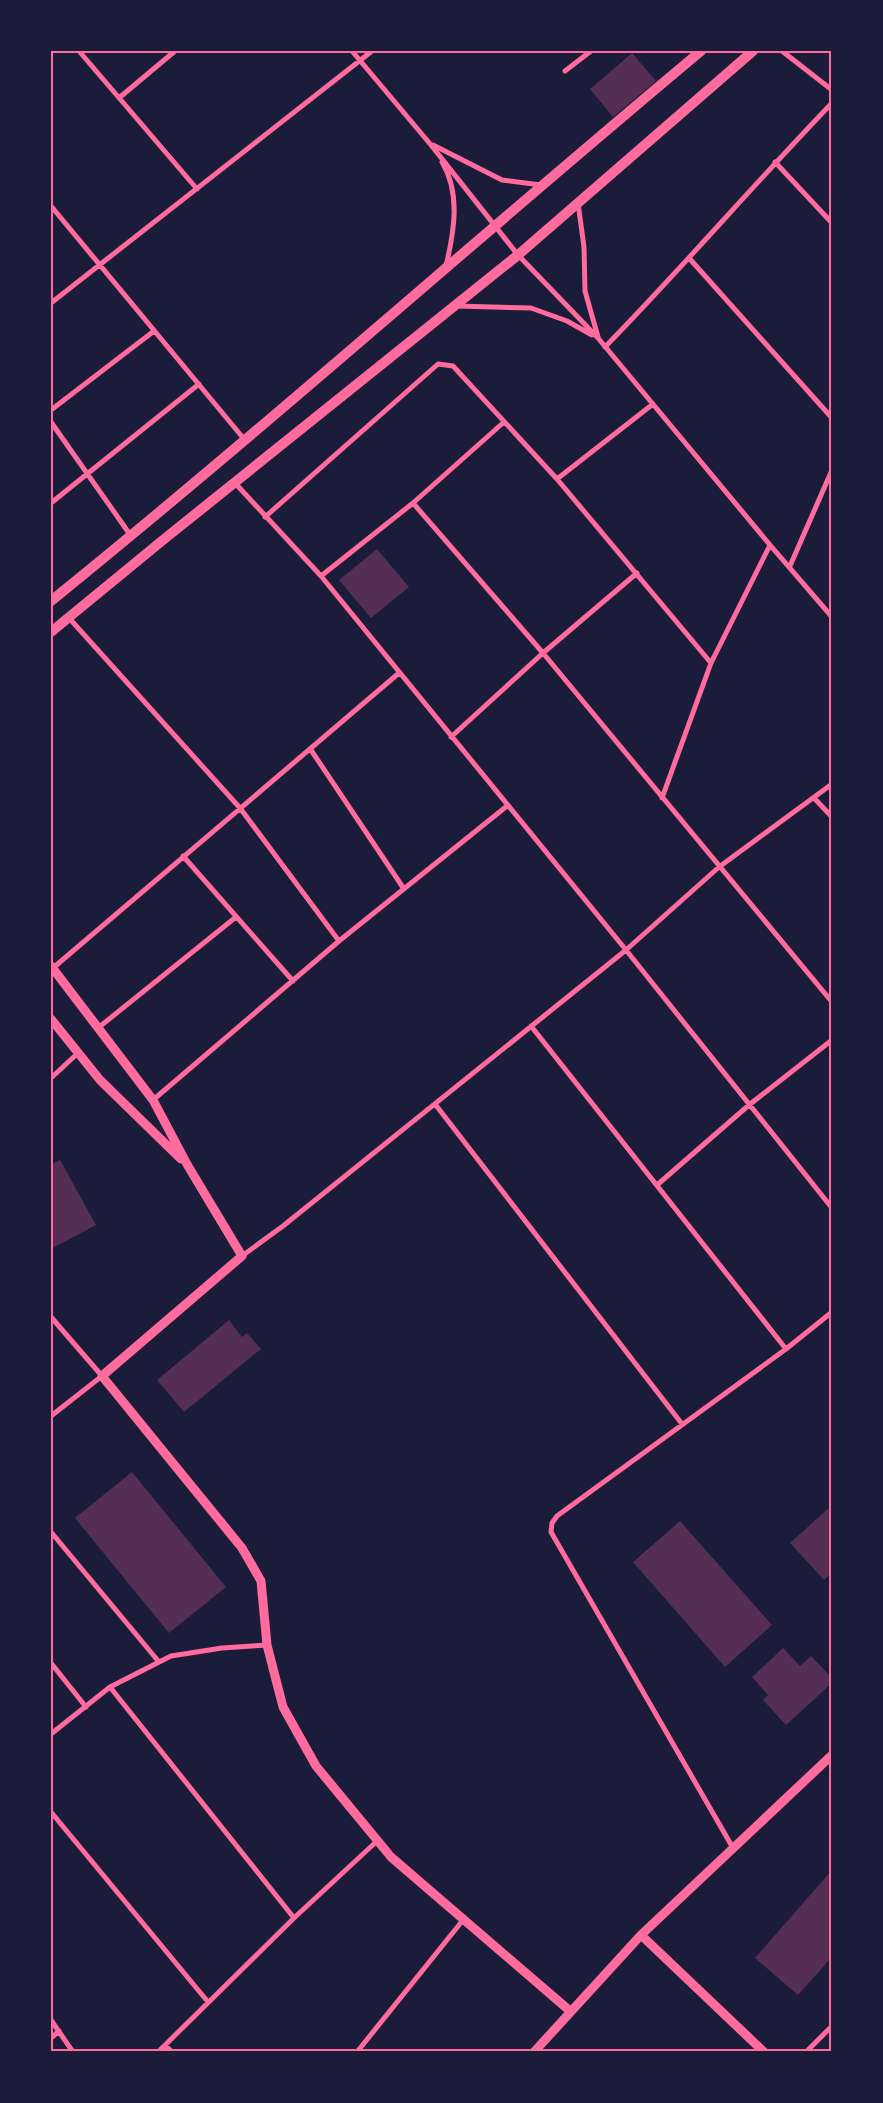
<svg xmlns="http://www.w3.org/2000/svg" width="883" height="2103" viewBox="0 0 883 2103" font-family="'PT Sans',sans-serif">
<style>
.building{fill:#542f53}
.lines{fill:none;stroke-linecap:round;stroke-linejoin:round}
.minor{stroke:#ff6b9d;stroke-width:5}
.tertiary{stroke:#ff6b9d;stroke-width:9}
.secondary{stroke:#ff6b9d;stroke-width:10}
.neatline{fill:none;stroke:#ff6b9d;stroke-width:2}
</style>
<rect width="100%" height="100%" fill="#1b1b3a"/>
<!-- building -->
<path class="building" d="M632,53L656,81L613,117L590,89Z
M377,549L409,587L371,618L339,580Z
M60,1160L96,1225L51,1249V1165Z
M229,1320L242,1337L247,1333L261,1349L184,1412L157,1380Z
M132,1472L226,1587L169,1633L75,1518Z
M832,1505V1573L824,1580L790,1543Z
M680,1521L772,1625L725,1667L633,1562Z
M783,1648L800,1666L811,1656L832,1678V1683L786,1725L763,1700L768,1695L752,1677Z
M832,1870V1957L798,1995L755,1958Z"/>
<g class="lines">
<!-- minor -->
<path class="minor" d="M79,51L197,189
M352,51L431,145L518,255L598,338L770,545L832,617
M782,51L832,90
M565,71L591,51
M119,98L175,51
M433,145L502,180L541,185
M442,162C461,194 454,232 446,266
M775,162L832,223
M578,203L584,247L585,291L598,337
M51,206L244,439
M689,258L832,418
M51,303L372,51
M457,306L531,308L567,321L592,335
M605,347C683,267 755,183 832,103
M51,410L154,331
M51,422L131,536
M557,479L653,404
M235,483L321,576L626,950L832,1208
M51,503L199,384
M413,503L543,653L832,1002
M265,517L438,364L453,366L557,479L711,663
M790,566L832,470
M321,576L413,503L504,422
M69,618L240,808L339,941
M451,737L543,653L637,573
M311,750L404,889
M662,798L711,663L770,545
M814,798L832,817
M183,856L293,981
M53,968L399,673
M531,1026L786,1349
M98,1028L236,917
M51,1078L78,1053
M153,1100L339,941L507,806
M435,1104L682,1424
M657,1185L749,1105L832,1040
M242,1256L283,1226L626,950L719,867L832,784
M51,1317L102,1376L51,1416
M51,1532L159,1662
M51,1663L86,1707
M110,1687L294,1918
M51,1734L110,1687L171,1656L222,1648L267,1645
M51,1812L208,2002
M733,1848L551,1532L552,1523L557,1516L786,1349L832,1312
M51,2020L73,2052
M51,2038L59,2031
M165,2045L172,2052
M158,2052L294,1918L377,1841
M357,2052L463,1920
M806,2052L832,2026"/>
<!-- tertiary -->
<path class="tertiary" d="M51,966L153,1100L188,1166L242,1256L102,1376L242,1548L261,1581L267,1645L283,1707L316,1766L391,1857L570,2011
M51,1019L100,1080L181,1159
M641,1935L764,2052
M534,2052L641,1935L832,1755"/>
<!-- secondary -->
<path class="secondary" d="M51,601C272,422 483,233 701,51
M51,632L163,540L518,255L753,51"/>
</g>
<!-- border -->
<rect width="883" height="2103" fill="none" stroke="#1b1b3a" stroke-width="105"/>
<rect x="52" y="52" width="778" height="1998" class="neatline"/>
</svg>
